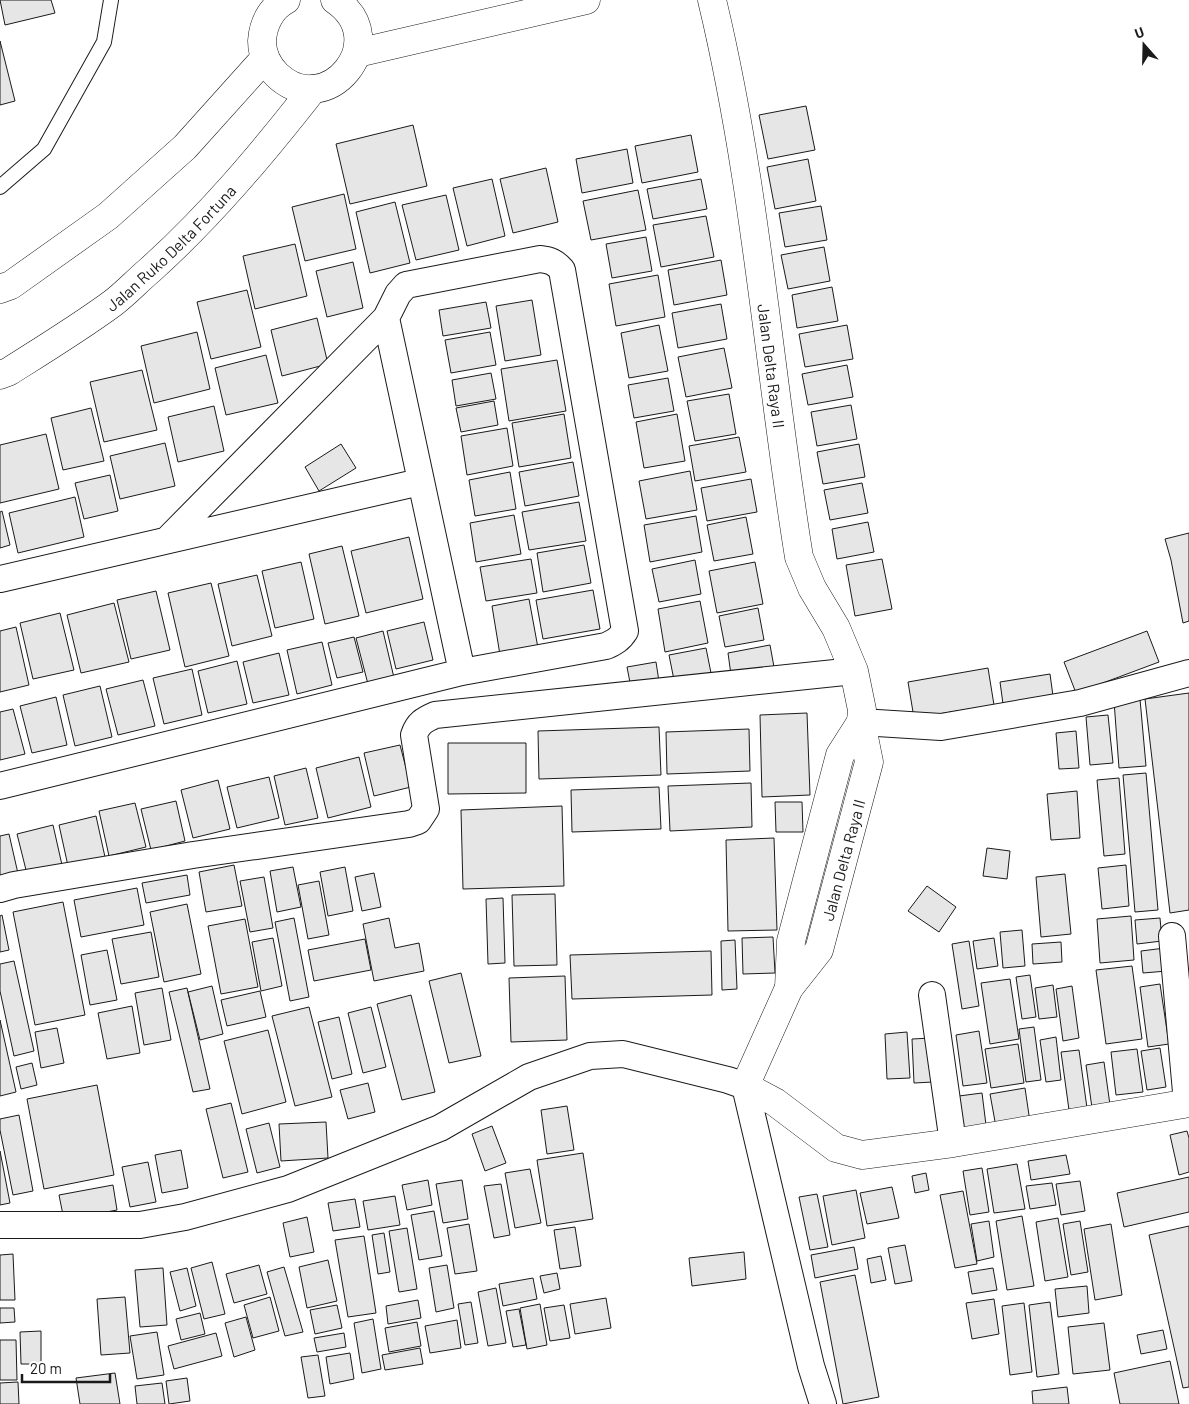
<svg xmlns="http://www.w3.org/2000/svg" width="1189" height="1404" viewBox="0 0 1189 1404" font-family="Barlow,sans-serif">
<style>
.building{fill:#e6e6e6;stroke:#1a1a1a}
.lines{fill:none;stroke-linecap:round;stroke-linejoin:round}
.lane-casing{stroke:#1a1a1a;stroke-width:16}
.street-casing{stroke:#1a1a1a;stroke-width:28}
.secondary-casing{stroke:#1a1a1a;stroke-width:29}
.lane{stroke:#fff;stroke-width:14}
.street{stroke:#fff;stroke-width:26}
.secondary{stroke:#fff;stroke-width:28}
.labels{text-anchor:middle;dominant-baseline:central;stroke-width:4;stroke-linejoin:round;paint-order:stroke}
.street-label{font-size:16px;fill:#1a1a1a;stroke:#fff}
</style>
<rect width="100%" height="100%" fill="#fff"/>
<!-- building -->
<path class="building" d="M0,0H51L55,13L5,25Z
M0,41L15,101L0,105Z
M806,106L815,150L768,159L759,115Z
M413,125L427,186L350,204L336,144Z
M691,135L698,172L642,183L635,146Z
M627,149L633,183L582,193L576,159Z
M808,159L816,201L775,209L767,167Z
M546,168L558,222L513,233L500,179Z
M492,179L505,236L467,246L453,188Z
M701,179L707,209L653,219L647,189Z
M638,190L646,230L591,240L583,201Z
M344,194L356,249L305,261L292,207Z
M446,195L459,250L416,260L402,205Z
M395,202L410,263L370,273L356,212Z
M821,206L827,240L785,247L779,213Z
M706,216L714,257L661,267L653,225Z
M646,237L652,271L612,278L606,244Z
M295,244L307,296L255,309L243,256Z
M824,247L830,281L788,289L781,255Z
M721,260L727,295L674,305L668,270Z
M353,262L363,308L327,317L316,271Z
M658,275L665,317L616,326L609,284Z
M832,287L838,321L797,328L792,295Z
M247,290L261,347L211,359L197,302Z
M532,300L541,355L505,361L496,306Z
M486,302L491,328L443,336L439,310Z
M721,304L727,339L678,348L672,313Z
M317,318L328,364L282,376L271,330Z
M659,325L668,371L629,378L621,333Z
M847,325L853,359L805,367L799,334Z
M197,332L210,389L154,403L141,346Z
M490,332L496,365L451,373L445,340Z
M724,348L732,388L686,397L678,357Z
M266,355L278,403L226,415L215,368Z
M557,360L566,411L509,421L501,369Z
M847,365L853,397L808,405L802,374Z
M142,370L157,430L104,442L90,382Z
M491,373L496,399L456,406L452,380Z
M668,378L674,411L634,418L628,385Z
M729,394L736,434L695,441L687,401Z
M494,401L498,425L461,432L456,408Z
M851,405L857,439L817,446L811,412Z
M214,406L224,451L178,462L168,417Z
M91,408L104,461L63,470L51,418Z
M564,414L571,458L519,467L512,423Z
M677,414L685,461L644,468L636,422Z
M507,428L513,466L467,475L461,436Z
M46,434L59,489L0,503V445Z
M739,437L746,472L695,481L689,446Z
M165,443L175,486L120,499L110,456Z
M341,444L356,468L319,491L305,467Z
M859,444L865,477L823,484L817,452Z
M573,462L579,496L525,506L519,472Z
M690,471L697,510L646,519L639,481Z
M510,472L516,509L475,516L469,480Z
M110,475L118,511L84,519L75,483Z
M751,479L757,512L707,521L701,488Z
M862,483L868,513L830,520L824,490Z
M75,497L84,537L18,553L9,513Z
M579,502L586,541L529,550L522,512Z
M2,511L10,545L0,548V512Z
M514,515L521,554L476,562L470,523Z
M696,516L702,552L650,562L644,525Z
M746,517L753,554L714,561L707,525Z
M868,522L874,552L837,559L832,529Z
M1189,533V621L1183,623L1171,560L1165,539Z
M409,537L423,599L366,613L351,551Z
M584,545L591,583L543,592L537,553Z
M342,546L359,616L325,624L309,554Z
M531,559L537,593L486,601L480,567Z
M882,559L892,609L855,616L846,565Z
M695,560L701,594L659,602L652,569Z
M301,562L314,619L275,628L262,571Z
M755,562L763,604L717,613L709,571Z
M257,575L272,636L232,646L218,584Z
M211,583L229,656L185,667L168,593Z
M593,590L600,629L543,639L536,600Z
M156,591L170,650L131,659L117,600Z
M529,599L538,648L500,655L492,606Z
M700,601L708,643L665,652L658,609Z
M114,603L129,662L81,673L67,615Z
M758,608L764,640L725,647L719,616Z
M60,613L74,670L33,679L20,623Z
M424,622L433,660L396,669L387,631Z
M16,627L29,685L0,692V631Z
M383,631L395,682L369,688L356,638Z
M1147,631L1159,662L1076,693L1064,662Z
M354,637L363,672L337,678L328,643Z
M322,642L332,685L297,694L287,650Z
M770,645L774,667L731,675L728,653Z
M706,648L711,673L674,680L669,655Z
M279,653L289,695L253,703L243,662Z
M237,661L247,704L208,713L198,671Z
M656,662L660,688L632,693L627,667Z
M988,668L994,705L914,718L908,682Z
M192,669L202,715L164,724L153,678Z
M1050,674L1053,696L1003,704L1000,682Z
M143,680L155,726L118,735L106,689Z
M100,686L112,737L75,746L63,695Z
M1189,693V910L1170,913L1145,699Z
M56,697L67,745L32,753L20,706Z
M1140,699L1146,766L1119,768L1114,701Z
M13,709L25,754L0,760V712Z
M807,713L810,795L762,797L760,715Z
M1108,715L1113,763L1090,765L1086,717Z
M659,727L661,775L539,779L538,731Z
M749,729L750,771L667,774L666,732Z
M1076,731L1079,768L1059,769L1056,733Z
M448,743H526V793L448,794Z
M400,745L411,787L374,796L364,753Z
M359,757L371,807L328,818L316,768Z
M306,768L318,818L285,825L274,776Z
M1146,773L1158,910L1135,912L1123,775Z
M269,777L279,818L237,828L227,787Z
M1119,778L1125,854L1104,856L1097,780Z
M218,780L230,829L193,838L181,790Z
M751,783L752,827L670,831L668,786Z
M659,787L661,829L572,832L571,790Z
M1077,791L1080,838L1051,840L1047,794Z
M176,801L185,841L151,850L141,809Z
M775,802H802L803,832H776Z
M135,803L146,847L109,856L99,811Z
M562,806L564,886L463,889L461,810Z
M96,816L105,857L68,866L59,825Z
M53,825L62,865L27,874L17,834Z
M9,834L19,878L0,882V836Z
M774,838L777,930L728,931L726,840Z
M987,848L1010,851L1007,879L983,876Z
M234,865L242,906L206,912L199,872Z
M1126,865L1129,906L1102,909L1098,868Z
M293,867L301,907L277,912L270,871Z
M345,867L353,911L328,916L320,872Z
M374,873L381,907L362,911L355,877Z
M1065,874L1071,934L1041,937L1036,877Z
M187,875L190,895L146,903L142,883Z
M264,877L273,928L250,932L240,881Z
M319,881L329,935L308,939L298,885Z
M927,886L956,907L939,932L908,911Z
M137,888L144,925L81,937L74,900Z
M555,894L557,965L514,966L512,895Z
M503,898L505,963L488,964L486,899Z
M63,902L85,1015L35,1025L13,912Z
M187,904L201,974L164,982L150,912Z
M2,915L9,950L0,952V916Z
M1131,916L1134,960L1100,963L1097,919Z
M294,918L309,997L290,1001L275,922Z
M389,918L395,948L419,943L424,971L374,981L363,924Z
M1160,918L1162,941L1137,944L1135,920Z
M245,919L258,987L221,994L208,926Z
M1022,930L1025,966L1003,968L1000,932Z
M151,932L159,977L121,984L112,939Z
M773,937L775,973L743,974L742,938Z
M273,938L282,986L261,991L252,942Z
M994,938L998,966L977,969L973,941Z
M365,939L371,970L314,981L308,950Z
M735,940L737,989L722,990L721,941Z
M969,941L979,1006L962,1009L952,944Z
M1061,942L1062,962L1033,964L1032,944Z
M1165,948L1167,971L1143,973L1141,951Z
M107,950L117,1000L90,1005L81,955Z
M711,951L712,995L572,999L570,955Z
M14,961L34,1051L14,1056L0,991V964Z
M1132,966L1142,1039L1106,1044L1096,970Z
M461,973L481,1056L449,1063L429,981Z
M1030,975L1036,1017L1022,1019L1016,977Z
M565,976L567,1040L511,1042L509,978Z
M1010,979L1019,1039L990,1044L981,983Z
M1160,984L1169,1044L1148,1047L1140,987Z
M1053,985L1057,1017L1039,1019L1035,988Z
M212,986L223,1034L200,1040L188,992Z
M1072,986L1079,1038L1063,1041L1056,989Z
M162,988L171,1040L144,1045L135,993Z
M187,988L210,1089L193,1092L169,992Z
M260,991L266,1017L227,1026L221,1000Z
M411,995L435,1092L402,1100L377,1004Z
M132,1006L140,1053L107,1059L98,1013Z
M309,1007L332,1097L295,1106L272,1016Z
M371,1007L386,1067L363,1073L348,1013Z
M339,1017L352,1074L332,1079L318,1022Z
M0,1020L16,1092L0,1096Z
M1034,1027L1041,1080L1026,1082L1019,1029Z
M57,1028L64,1063L41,1068L35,1032Z
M268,1030L286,1102L242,1114L224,1041Z
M979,1031L987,1083L963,1086L956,1035Z
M907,1032L910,1078L887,1079L885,1034Z
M1056,1037L1061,1080L1046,1082L1040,1040Z
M931,1038L933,1082L914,1083L912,1039Z
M1018,1044L1024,1083L991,1088L985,1049Z
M1160,1048L1166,1087L1147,1090L1141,1051Z
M1137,1049L1143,1092L1116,1095L1111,1052Z
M1079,1050L1087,1108L1069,1110L1061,1052Z
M1104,1062L1110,1105L1092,1108L1086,1065Z
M32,1063L37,1085L21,1089L16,1067Z
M368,1083L375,1112L348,1119L340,1090Z
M97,1085L114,1175L44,1189L27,1099Z
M1025,1088L1030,1122L996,1127L990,1094Z
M982,1093L986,1125L963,1128L959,1096Z
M231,1103L248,1172L223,1178L206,1109Z
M567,1106L574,1150L547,1154L541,1110Z
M19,1115L33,1191L13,1195L0,1130V1119Z
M326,1122L328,1158L281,1161L279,1124Z
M269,1123L280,1167L257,1173L246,1129Z
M492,1126L506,1163L485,1171L472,1134Z
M1187,1131L1189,1138V1172L1179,1175L1170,1135Z
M181,1150L188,1188L162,1193L155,1155Z
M0,1151L10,1203L0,1205Z
M583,1153L593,1219L547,1226L537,1160Z
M1066,1155L1070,1174L1031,1180L1028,1161Z
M148,1162L156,1202L130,1207L122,1167Z
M1017,1164L1025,1209L994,1213L987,1169Z
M982,1168L989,1212L970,1215L963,1171Z
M530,1169L541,1223L515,1228L505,1173Z
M926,1173L929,1190L915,1193L912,1176Z
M1189,1177V1212L1124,1227L1117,1193Z
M428,1180L432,1205L407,1210L402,1185Z
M462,1180L468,1219L443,1223L436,1184Z
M1080,1181L1085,1211L1061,1215L1056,1184Z
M1052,1183L1056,1205L1030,1209L1026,1186Z
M501,1184L510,1235L494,1238L484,1186Z
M113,1185L117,1210L64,1220L59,1195Z
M892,1187L899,1218L867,1224L860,1193Z
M856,1190L865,1238L832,1245L823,1196Z
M963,1191L977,1264L955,1268L940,1195Z
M817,1194L828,1247L810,1250L799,1197Z
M395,1196L400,1225L368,1230L363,1201Z
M355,1199L360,1227L333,1231L328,1203Z
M434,1211L442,1256L419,1260L411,1215Z
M1022,1216L1034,1286L1007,1290L996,1221Z
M307,1217L314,1252L290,1257L283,1223Z
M1058,1218L1068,1277L1045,1281L1036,1222Z
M989,1221L994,1257L977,1261L971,1224Z
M1080,1221L1088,1272L1071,1275L1063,1224Z
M469,1224L477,1271L455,1274L447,1228Z
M1111,1224L1122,1295L1095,1300L1084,1229Z
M1189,1226V1387L1183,1388L1149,1235Z
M575,1227L581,1266L560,1269L554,1230Z
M407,1228L417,1289L399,1292L389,1231Z
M384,1233L390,1272L378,1274L372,1235Z
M364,1236L376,1313L348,1317L335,1240Z
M905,1245L912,1281L895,1284L888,1248Z
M854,1247L858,1269L815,1278L811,1255Z
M744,1252L746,1279L692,1286L689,1258Z
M13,1254L15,1300H0V1255Z
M881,1256L886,1280L871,1283L867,1259Z
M328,1260L337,1301L307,1308L299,1267Z
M212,1262L225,1314L204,1319L191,1268Z
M259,1265L267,1294L234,1303L226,1274Z
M447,1265L454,1308L436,1312L429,1268Z
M284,1267L303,1332L285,1336L267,1272Z
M163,1268L167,1325L140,1327L135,1270Z
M187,1268L196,1306L180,1311L170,1272Z
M993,1268L997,1290L972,1294L968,1272Z
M557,1273L560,1289L544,1293L540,1276Z
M855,1275L879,1397L843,1404L820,1282Z
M533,1278L537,1299L503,1306L499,1284Z
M1087,1286L1089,1313L1058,1317L1055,1289Z
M496,1288L506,1343L488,1346L478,1292Z
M125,1297L130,1353L101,1355L97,1299Z
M270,1297L279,1331L253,1338L244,1305Z
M606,1298L611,1328L575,1334L570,1304Z
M994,1299L999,1334L972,1339L966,1303Z
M418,1300L421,1318L388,1324L386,1306Z
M471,1302L478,1343L465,1345L458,1304Z
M1050,1302L1059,1374L1037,1377L1029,1305Z
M1024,1303L1032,1372L1010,1375L1002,1306Z
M540,1304L547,1345L527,1349L520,1308Z
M337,1305L342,1328L315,1334L310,1310Z
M564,1305L570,1338L550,1341L544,1308Z
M0,1308H14L15,1322L0,1323Z
M519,1309L526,1345L513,1347L506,1311Z
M200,1313L205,1334L181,1340L176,1319Z
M246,1317L255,1350L234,1357L225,1323Z
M373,1319L381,1369L362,1373L354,1323Z
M457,1320L461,1348L430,1353L425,1326Z
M417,1322L421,1346L389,1352L385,1328Z
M1104,1323L1110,1370L1073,1374L1068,1327Z
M1163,1330L1167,1349L1141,1354L1137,1335Z
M41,1331V1364H21L20,1332Z
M157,1332L164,1375L137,1379L130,1336Z
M216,1333L222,1356L174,1369L168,1346Z
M344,1333L346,1347L317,1352L314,1338Z
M0,1340H16L17,1380H0Z
M420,1348L423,1364L385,1370L382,1355Z
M350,1353L354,1379L330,1384L326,1357Z
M318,1355L325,1396L308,1398L301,1357Z
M1170,1361L1179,1404H1120L1114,1373Z
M115,1373L120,1404H80L76,1378Z
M187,1378L190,1401L169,1404L166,1381Z
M18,1382L19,1404H0V1383Z
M162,1383L165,1404H137L135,1386Z
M1067,1387L1069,1404H1033L1032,1391Z"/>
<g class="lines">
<!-- lane casing -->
<g class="lane-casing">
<path id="lane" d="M0,187L44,149L104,42L111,0"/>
</g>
<!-- street casing -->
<g class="street-casing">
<path id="street" d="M386,318L462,672
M0,579L420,482
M861,722L941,727L1080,703L1189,673
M0,786L462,672L606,646C615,642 620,639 625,631L562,270C555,262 550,260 540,259L406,285L398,294L386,318L167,540
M0,889L14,885L193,855L409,824L418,821L426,809L414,735C418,723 424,720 435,715L854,671
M1172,936L1187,1103
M932,995L953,1143
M0,1225H140L185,1217L288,1189L440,1128L529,1077L590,1056L623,1054L728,1080L745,1086L811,1366L823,1404"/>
</g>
<!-- secondary casing -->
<g class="secondary-casing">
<g id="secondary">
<path d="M286,0C271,8 263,24 262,41C262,54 268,66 277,75C326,122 395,41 335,0"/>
<path id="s1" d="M712,0C756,183 769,372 799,557L812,588L836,628L854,671L862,710L861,722L869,762L819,950L789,988L745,1086L775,1102L836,1148L862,1155L953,1143L1189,1103"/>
<path d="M357,53L586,0"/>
<path d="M0,289L11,285L108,216L185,147L265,58"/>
<path id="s2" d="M0,375L8,372C43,350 79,328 113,303C126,293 137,281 150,270C211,215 262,154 313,89"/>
<path d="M789,988L791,941L840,755L861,722"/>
</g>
</g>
<!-- lane -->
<use href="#lane" class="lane"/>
<!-- street -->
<use href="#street" class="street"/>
<!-- secondary -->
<use href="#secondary" class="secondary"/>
</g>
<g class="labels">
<!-- street labels -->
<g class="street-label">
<text stroke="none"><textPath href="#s2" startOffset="214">Jalan Ruko Delta Fortuna</textPath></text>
<text stroke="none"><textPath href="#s1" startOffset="371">Jalan Delta Raya II</textPath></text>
<text transform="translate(843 860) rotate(-75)">Jalan Delta Raya II</text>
</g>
</g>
<!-- north arrow -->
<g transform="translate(1144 45) rotate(340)" stroke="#ffffff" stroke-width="4" paint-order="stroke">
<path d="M0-4L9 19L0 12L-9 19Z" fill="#1a1a1a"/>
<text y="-8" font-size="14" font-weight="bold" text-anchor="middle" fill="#1a1a1a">U</text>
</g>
<!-- scale -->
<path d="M22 1374v8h88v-8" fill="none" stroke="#1a1a1a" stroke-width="2.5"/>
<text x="30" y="1374" font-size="15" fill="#1a1a1a" stroke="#ffffff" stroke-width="4" paint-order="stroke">20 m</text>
</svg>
